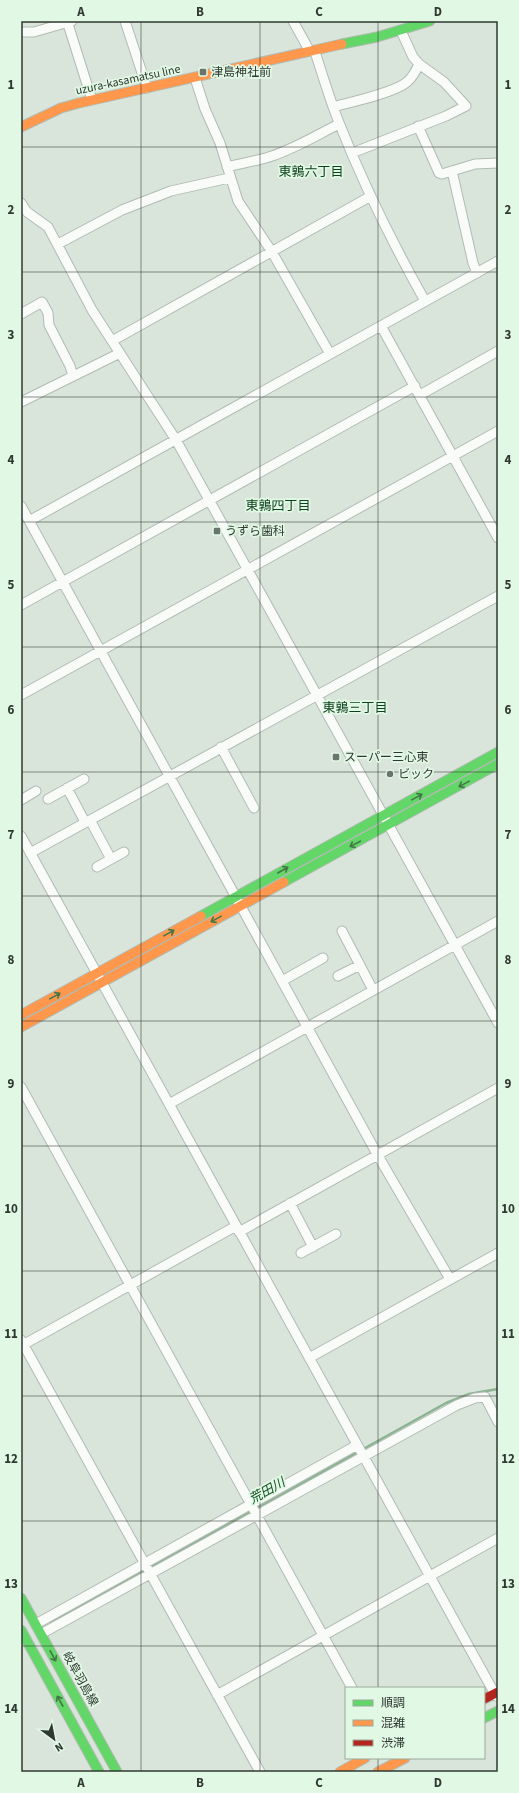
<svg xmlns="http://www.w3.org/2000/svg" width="519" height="1793" viewBox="0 0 519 1793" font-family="'Source Sans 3','Noto Sans JP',sans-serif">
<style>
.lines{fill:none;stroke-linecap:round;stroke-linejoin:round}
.stream{stroke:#8bb391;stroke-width:2.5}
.street-casing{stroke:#b1bbb2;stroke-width:11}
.fast-casing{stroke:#b1bbb2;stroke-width:11}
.slow-casing{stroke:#b1bbb2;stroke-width:11}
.jam-casing{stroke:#b1bbb2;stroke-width:11}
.street{stroke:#f9fbf9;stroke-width:9}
.fast{stroke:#63d668;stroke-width:9}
.slow{stroke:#ff974d;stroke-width:9}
.jam{stroke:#b3261e;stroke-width:9}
.oneway{stroke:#447747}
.grid{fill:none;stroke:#2f3831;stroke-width:1;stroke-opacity:0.55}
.poi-dot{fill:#6a756c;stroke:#e1f8e4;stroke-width:1.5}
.labels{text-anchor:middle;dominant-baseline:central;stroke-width:3.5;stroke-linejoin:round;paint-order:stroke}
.poi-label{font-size:12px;fill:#2f3831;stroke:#e1f8e4;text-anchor:start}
.street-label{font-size:12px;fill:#2f3831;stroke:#e1f8e4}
.neighbourhood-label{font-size:13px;fill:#10411e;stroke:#e1f8e4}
.water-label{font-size:13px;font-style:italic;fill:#175026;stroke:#e1f8e4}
.neatline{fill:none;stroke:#2f3831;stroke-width:1.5}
.grid-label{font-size:13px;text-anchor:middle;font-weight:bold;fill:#2f3831}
</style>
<rect width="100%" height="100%" fill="#d9e5da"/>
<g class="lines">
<!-- stream -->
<path class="stream" d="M51,1623L446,1403L469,1394L498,1389"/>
<!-- street casing -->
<g class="street-casing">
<path id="street" d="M67,21L92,100
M125,21L147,88
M293,21L309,50L315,52C323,76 330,101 340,125C364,186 393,244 425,301
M21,32H34L72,21
M195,78L205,109L220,143L238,201L272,252L330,354
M333,107C351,102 394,93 407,82C413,77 416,71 419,64
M418,126L439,173L442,174L475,164L498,163
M352,153L446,116L466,106L444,82L419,64L413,57L401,31
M227,167C242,163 258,161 272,156C296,148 317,135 339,124
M452,171L473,263L477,273
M21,203L27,212L48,227L92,310L176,440L498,1023
M58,244L122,210L171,191L229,178
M21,314L42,302L48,313L49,325L70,366L73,376
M381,326L498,538
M112,341L371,196
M420,395L498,351
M21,402L120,353
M21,506L377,1154L450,1279
M29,521L498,261
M21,605L415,386
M21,695L498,431
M221,747L254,808
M67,788L85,822
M48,799L84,779
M21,800L36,791
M90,820L111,859
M21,836L496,1696
M30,853L498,596
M97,867L124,852
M342,931L373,990
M338,976L360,965
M282,981L323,958
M21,1087L352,1688
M169,1104L498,921
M290,1203L313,1247
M239,1232L498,1088
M301,1253L336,1234
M21,1340L260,1772
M21,1346L236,1226
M309,1358L498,1253
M36,1624L357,1445
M41,1634L457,1405L475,1398L485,1397L498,1422
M217,1695L498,1538"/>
</g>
<!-- fast casing -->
<g class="fast-casing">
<path id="fast" d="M342,44L377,37L430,21
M284,882L498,764
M201,916L498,752
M21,1598L117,1772
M21,1630L99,1772
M484,1718L498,1711"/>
</g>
<!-- slow casing -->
<g class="slow-casing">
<path id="slow" d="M21,127L61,108L79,103L342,44
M21,1015L201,916
M21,1027L284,882
M340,1772L365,1758
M378,1772L405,1758"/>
</g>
<!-- jam casing -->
<g class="jam-casing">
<path id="jam" d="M484,1699L498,1692"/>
</g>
<!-- street -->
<use href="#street" class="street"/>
<!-- fast -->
<use href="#fast" class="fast"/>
<!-- slow -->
<use href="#slow" class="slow"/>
<!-- jam -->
<use href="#jam" class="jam"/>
</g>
<!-- one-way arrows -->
<defs><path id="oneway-shaft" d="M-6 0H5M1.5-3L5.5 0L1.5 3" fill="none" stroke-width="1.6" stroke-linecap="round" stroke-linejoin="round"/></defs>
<g class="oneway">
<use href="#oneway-shaft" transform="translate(464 784) rotate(151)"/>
<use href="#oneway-shaft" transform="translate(417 797) rotate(-29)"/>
<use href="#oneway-shaft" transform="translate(355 844) rotate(152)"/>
<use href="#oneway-shaft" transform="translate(283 870) rotate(-30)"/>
<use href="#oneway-shaft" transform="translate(216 919) rotate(151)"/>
<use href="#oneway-shaft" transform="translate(169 933) rotate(-29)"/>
<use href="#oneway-shaft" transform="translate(55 996) rotate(-29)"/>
<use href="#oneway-shaft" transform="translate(53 1656) rotate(61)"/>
<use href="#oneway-shaft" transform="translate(60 1701) rotate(-119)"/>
</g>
<!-- grid -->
<path class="grid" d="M141,21V1772M260,21V1772M378,21V1688M21,147H498M21,272H498M21,397H498M21,522H498M21,647H498M21,772H498M21,896H498M21,1021H498M21,1146H498M21,1271H498M21,1396H498M21,1521H498M21,1646H498M378,1758V1772"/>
<!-- markers -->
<g class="poi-dot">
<rect x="199" y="68" width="8" height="8" rx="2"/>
<rect x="213" y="527" width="8" height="8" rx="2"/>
<rect x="332" y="753" width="8" height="8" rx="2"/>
<circle cx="390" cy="774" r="4"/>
</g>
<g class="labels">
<!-- poi labels -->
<g class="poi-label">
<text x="211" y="72">津島神社前</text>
<text x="225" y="531">うずら歯科</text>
<text x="344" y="757">スーパー三心東</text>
<text x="398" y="774">ビック</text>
</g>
<!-- street labels -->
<g class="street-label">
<text transform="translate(128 80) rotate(-12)">uzura-kasamatsu line</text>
<text transform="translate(80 1679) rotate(61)">岐阜羽島線</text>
</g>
<!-- neighbourhood labels -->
<g class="neighbourhood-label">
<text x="311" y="172">東鶉六丁目</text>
<text x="278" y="506">東鶉四丁目</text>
<text x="355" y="708">東鶉三丁目</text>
</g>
<!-- water labels -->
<g class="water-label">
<text transform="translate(267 1491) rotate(-29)">荒田川</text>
</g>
</g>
<!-- border -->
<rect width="519" height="1793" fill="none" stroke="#e1f8e4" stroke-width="44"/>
<!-- legend -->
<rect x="345" y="1687" width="140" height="72" fill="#e1f8e4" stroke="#9aab9c"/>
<rect x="353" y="1700" width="20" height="6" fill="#63d668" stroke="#9aab9c"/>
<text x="381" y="1707" font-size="12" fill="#2f3831">順調</text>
<rect x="353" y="1720" width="20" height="6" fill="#ff974d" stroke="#9aab9c"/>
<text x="381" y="1727" font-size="12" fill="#2f3831">混雑</text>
<rect x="353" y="1740" width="20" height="6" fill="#b3261e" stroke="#9aab9c"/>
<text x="381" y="1747" font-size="12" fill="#2f3831">渋滞</text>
<!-- north arrow -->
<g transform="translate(54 1739) rotate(148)" stroke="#e1f8e4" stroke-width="3" paint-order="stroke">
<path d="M0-3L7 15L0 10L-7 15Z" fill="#2f3831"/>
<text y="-6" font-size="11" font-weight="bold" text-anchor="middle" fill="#2f3831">N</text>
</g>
<rect x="22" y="22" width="475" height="1749" class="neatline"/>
<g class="grid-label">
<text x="81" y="16">A</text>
<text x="200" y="16">B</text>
<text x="319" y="16">C</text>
<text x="438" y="16">D</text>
<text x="11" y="89">1</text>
<text x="508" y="89">1</text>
<text x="11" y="214">2</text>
<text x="508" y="214">2</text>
<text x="11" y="339">3</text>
<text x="508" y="339">3</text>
<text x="11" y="464">4</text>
<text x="508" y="464">4</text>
<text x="11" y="589">5</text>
<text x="508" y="589">5</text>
<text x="11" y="714">6</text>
<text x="508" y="714">6</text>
<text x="11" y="839">7</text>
<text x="508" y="839">7</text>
<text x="11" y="964">8</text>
<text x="508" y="964">8</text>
<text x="11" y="1088">9</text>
<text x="508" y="1088">9</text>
<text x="11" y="1213">10</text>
<text x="508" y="1213">10</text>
<text x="11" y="1338">11</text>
<text x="508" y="1338">11</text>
<text x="11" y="1463">12</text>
<text x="508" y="1463">12</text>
<text x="11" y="1588">13</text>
<text x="508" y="1588">13</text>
<text x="11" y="1713">14</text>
<text x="508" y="1713">14</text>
<text x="81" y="1787">A</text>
<text x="200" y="1787">B</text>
<text x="319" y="1787">C</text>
<text x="438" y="1787">D</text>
</g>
</svg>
